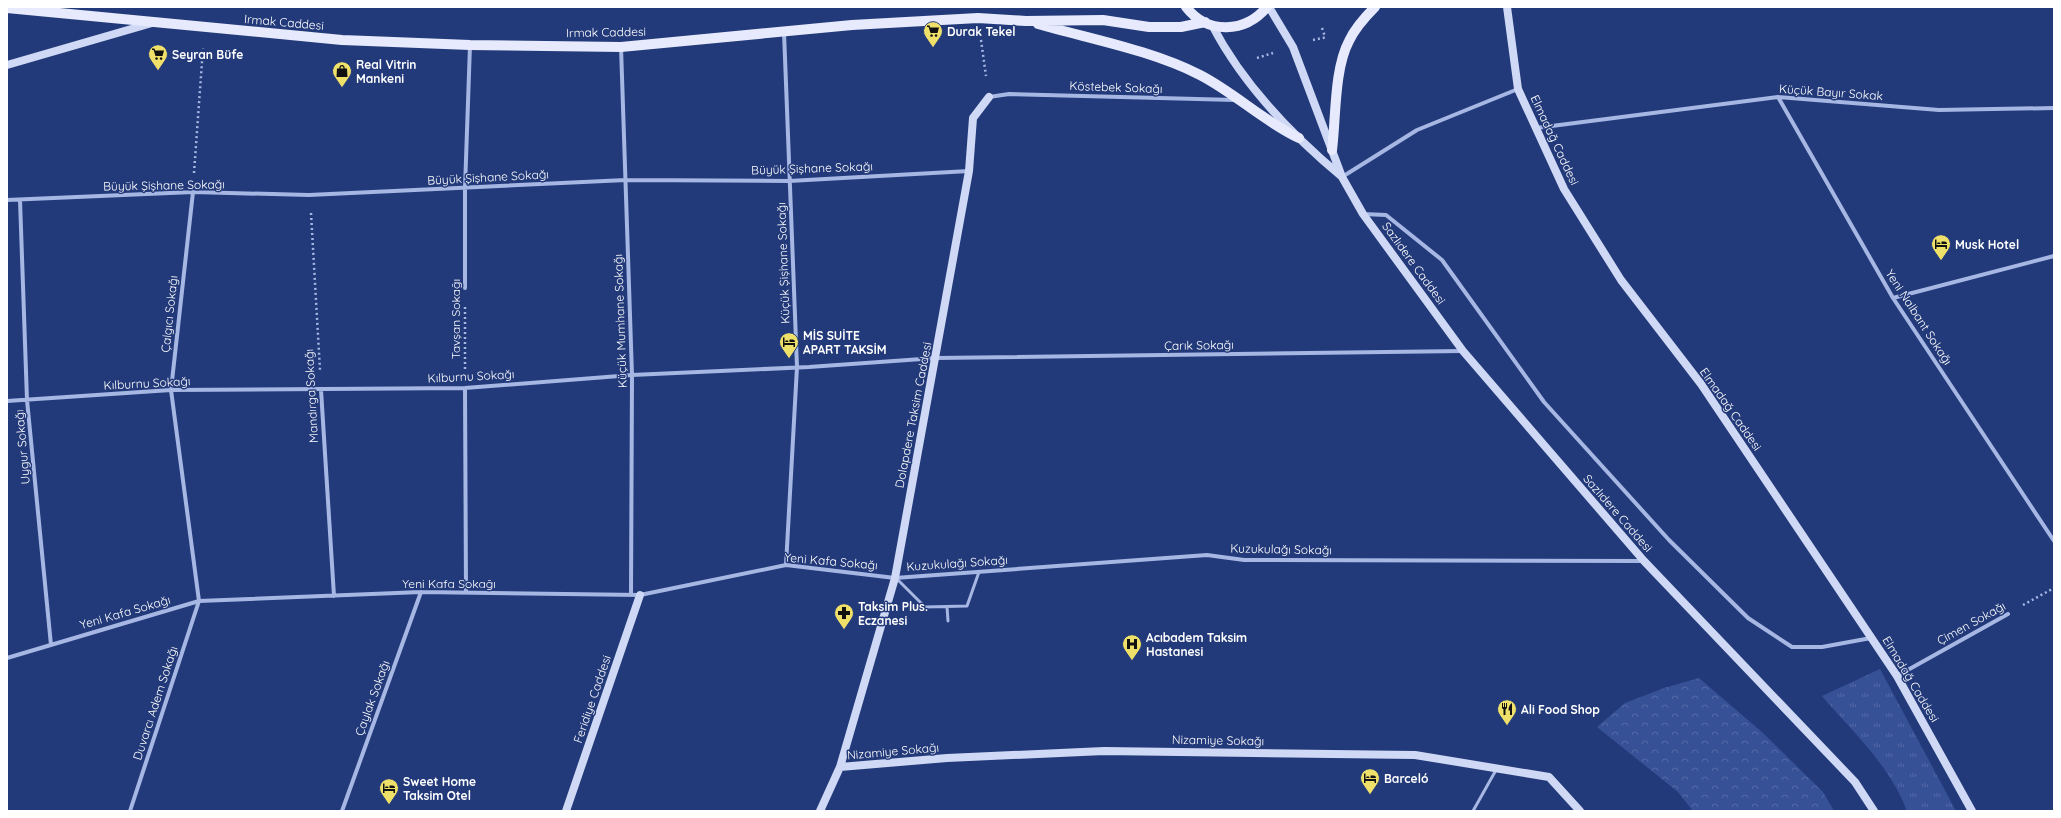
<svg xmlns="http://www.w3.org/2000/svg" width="2061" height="818" viewBox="0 0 2061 818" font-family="Quicksand,sans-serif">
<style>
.grass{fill:url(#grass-tufts)}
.forest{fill:url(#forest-crowns)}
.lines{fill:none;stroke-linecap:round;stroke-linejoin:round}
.path{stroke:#a6b7e4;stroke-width:2.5;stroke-dasharray:2 3;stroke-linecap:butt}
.lane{stroke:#a6b7e4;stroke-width:3}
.street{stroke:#a6b7e4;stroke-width:4}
.secondary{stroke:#cfd8f4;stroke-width:8}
.primary{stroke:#e6eafc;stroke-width:10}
.labels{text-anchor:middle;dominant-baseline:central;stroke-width:3;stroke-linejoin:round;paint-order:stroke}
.street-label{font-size:12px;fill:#fff;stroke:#233a7a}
.poi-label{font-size:12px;font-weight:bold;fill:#fff;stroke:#233a7a;text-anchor:start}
</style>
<defs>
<pattern id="grass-tufts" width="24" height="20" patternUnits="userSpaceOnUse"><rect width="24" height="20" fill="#375197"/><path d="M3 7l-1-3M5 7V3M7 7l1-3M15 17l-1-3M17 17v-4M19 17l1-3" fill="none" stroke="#556ba7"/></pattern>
<pattern id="forest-crowns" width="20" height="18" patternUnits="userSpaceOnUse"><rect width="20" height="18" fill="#375197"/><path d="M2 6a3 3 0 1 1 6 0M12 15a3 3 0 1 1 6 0" fill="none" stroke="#556ba7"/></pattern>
</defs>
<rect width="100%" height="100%" fill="#233a7a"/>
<!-- grass -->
<path class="grass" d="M1880,669L1956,811H1907C1891,767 1852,731 1822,696Z"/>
<!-- forest -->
<path class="forest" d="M1699,678L1763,733L1823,792L1834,811H1693L1678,792L1597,727L1625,703L1664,688Z"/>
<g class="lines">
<!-- path -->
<path class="path" d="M1322,28L1325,37
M981,40L986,76
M1313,40L1327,37
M1257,58L1273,53
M194,173L203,48
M311,213L320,370
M465,307V370
M2023,605L2054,588"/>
<!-- lane -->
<path class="lane" d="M897,579L925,607L967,606L979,572
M947,607L948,621
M1473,811L1496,770"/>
<!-- street -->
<path class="street" d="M784,32L797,367L786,565
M621,47L632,375L631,595
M989,97L1009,94L1235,100
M1778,97L1893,298L2054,541
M1536,128L1778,97L1939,110L2054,108
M1342,177L1417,130L1518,89
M7,200L193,192L309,195L626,180L789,181L969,171
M20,200L27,400L51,645
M1363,214L1386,215L1442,260L1544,402L1669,540L1748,618L1792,647H1822L1871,638
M465,288V188L470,45
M1893,298L2054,256
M465,388L466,592
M321,390L334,596
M7,401L171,390L465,388L632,375L809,367L936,358L1462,351
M7,658L199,601L421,592L640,595L786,565L895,578L1207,555L1244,560L1643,561
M1897,676L2008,614
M130,811L199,601L171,390L193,192
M342,811L421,592"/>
<!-- secondary -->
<path class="secondary" d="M1269,7L1293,47L1342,177L1363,214L1463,351L1644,561L1855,782L1874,811
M1507,7L1518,89L1564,189L1621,280L1701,384L1897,676L1972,811
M1212,25C1242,83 1292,135 1341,176
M7,65L152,23
M840,767L947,758L1104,751L1415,755L1549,777L1580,811
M566,811L640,595
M820,811L840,767L895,578L969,171L973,118L989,97"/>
<!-- primary -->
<path class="primary" d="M1186,7C1208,35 1245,33 1267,7
M7,8L342,40L470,45L621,47L852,25L978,18L1026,21L1103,20L1149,27H1181L1205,22
M1038,24C1090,39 1151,50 1200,75C1235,93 1263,121 1299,138
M1332,150C1336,119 1334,69 1349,41C1355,28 1365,17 1375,7"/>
</g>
<!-- icons -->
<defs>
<g id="supermarket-pin" transform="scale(1)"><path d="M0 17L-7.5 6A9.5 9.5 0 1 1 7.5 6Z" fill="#efe069" stroke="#233a7a"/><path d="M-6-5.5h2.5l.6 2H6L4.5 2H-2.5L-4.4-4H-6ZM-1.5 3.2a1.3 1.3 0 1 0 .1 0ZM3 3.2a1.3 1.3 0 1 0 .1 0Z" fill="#111"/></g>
<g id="shop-pin" transform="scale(1)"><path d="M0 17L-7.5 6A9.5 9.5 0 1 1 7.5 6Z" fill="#efe069" stroke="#233a7a"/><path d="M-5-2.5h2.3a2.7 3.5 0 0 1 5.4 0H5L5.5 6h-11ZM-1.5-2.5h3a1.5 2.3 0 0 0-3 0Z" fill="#111"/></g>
<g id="hotel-pin" transform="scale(1)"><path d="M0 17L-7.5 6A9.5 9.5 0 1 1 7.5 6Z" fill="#efe069" stroke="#233a7a"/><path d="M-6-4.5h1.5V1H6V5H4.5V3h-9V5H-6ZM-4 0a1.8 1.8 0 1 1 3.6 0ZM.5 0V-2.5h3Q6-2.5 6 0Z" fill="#111"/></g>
<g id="pharmacy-pin" transform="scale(1)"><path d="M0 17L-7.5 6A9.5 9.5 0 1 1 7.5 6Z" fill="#efe069" stroke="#233a7a"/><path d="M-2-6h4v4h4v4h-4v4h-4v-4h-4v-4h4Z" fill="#111"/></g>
<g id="hospital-pin" transform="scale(1)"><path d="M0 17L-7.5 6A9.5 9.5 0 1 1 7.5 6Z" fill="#efe069" stroke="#233a7a"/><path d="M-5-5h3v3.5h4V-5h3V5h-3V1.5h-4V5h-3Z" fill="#111"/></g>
<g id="restaurant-pin" transform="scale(1)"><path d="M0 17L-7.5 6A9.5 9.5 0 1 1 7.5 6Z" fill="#efe069" stroke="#233a7a"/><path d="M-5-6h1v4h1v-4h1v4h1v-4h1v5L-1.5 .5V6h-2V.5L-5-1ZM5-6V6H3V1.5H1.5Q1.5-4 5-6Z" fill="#111"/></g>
</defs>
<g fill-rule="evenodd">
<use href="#supermarket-pin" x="933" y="31"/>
<use href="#supermarket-pin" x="158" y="54"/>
<use href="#shop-pin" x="342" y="71"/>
<use href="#hotel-pin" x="1941" y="244"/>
<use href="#hotel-pin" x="789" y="342"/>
<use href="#pharmacy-pin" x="844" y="613"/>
<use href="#hospital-pin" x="1132" y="644"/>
<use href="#restaurant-pin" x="1507" y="709"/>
<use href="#hotel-pin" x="1370" y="778"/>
<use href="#hotel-pin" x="389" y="788"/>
</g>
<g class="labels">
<!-- street labels -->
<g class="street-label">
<text transform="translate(284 22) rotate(5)">Irmak Caddesi</text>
<text transform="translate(606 32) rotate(-1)">Irmak Caddesi</text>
<text transform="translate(1116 87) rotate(2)">Köstebek Sokağı</text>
<text transform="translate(1831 92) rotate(4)">Küçük Bayır Sokak</text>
<text transform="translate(1555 140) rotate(65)">Elmadağ Caddesi</text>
<text transform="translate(812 168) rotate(-2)">Büyük Şişhane Sokağı</text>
<text transform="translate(488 177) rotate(-3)">Büyük Şişhane Sokağı</text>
<text transform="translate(164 185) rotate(-1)">Büyük Şişhane Sokağı</text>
<text transform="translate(783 263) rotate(-92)">Küçük Şişhane Sokağı</text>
<text transform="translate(1414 263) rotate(54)">Sazlıdere Caddesi</text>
<text transform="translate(169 314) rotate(-84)">Çalgıcı Sokağı</text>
<text transform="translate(1919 317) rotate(57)">Yeni Nalbant Sokağı</text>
<text transform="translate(455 319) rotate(-90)">Tavşan Sokağı</text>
<text transform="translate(620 321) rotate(-92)">Küçük Mumhane Sokağı</text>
<text transform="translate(1199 345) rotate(-1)">Çarık Sokağı</text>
<text transform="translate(471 376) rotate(-3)">Kılburnu Sokağı</text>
<text transform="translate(147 383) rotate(-3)">Kılburnu Sokağı</text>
<text transform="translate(311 396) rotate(-93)">Mandırga Sokağı</text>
<text transform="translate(1731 409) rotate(55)">Elmadağ Caddesi</text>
<text transform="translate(913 415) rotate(-79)">Dolapdere Taksim Caddesi</text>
<text transform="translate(22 447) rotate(-95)">Uygur Sokağı</text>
<text transform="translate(1618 513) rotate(49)">Sazlıdere Caddesi</text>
<text transform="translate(1281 549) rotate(1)">Kuzukulağı Sokağı</text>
<text transform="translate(831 561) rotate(5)">Yeni Kafa Sokağı</text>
<text transform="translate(957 563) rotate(-4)">Kuzukulağı Sokağı</text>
<text x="449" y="583">Yeni Kafa Sokağı</text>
<text transform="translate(125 612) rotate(-16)">Yeni Kafa Sokağı</text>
<text transform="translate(1971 623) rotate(-29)">Çimen Sokağı</text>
<text transform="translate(1911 679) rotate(59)">Elmadağ Caddesi</text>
<text transform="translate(372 698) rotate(-70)">Çaylak Sokağı</text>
<text transform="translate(592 699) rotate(-71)">Feridiye Caddesi</text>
<text transform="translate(155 703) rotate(-72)">Duvarcı Adem Sokağı</text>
<text transform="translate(1218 740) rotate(1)">Nizamiye Sokağı</text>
<text transform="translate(893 751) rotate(-5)">Nizamiye Sokağı</text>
</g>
<!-- poi labels -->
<g class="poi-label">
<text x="947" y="31">Durak Tekel</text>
<text x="172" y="54">Seyran Büfe</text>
<text x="356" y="64">Real Vitrin<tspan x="356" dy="14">Mankeni</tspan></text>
<text x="1955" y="244">Musk Hotel</text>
<text x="803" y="335">MİS SUİTE<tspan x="803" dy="14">APART TAKSİM</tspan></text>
<text x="858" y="606">Taksim Plus.<tspan x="858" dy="14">Eczanesi</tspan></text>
<text x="1146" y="637">Acıbadem Taksim<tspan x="1146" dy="14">Hastanesi</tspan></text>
<text x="1521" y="709">Ali Food Shop</text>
<text x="1384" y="778">Barceló</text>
<text x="403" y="781">Sweet Home<tspan x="403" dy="14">Taksim Otel</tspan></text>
</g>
</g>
<!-- border -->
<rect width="2061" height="818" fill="none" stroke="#ffffff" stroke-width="16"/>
</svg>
